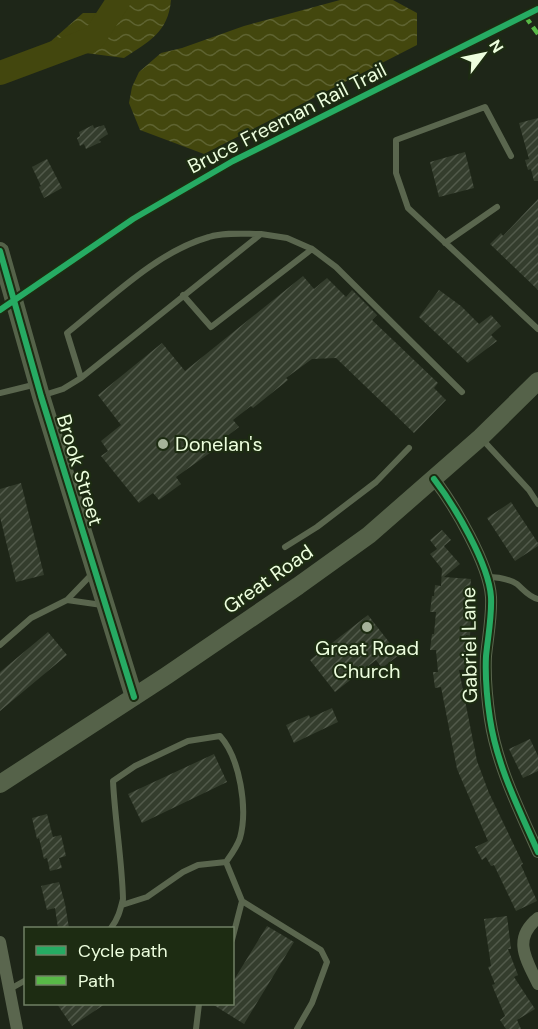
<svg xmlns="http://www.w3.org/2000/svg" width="538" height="1029" viewBox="0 0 538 1029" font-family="'DM Sans',sans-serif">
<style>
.water{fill:url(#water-waves)}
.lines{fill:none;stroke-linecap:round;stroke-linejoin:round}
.river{stroke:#43470e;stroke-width:24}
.building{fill:url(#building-hatch)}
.lane{stroke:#5a664e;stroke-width:6}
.street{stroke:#5a664e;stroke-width:12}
.secondary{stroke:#556249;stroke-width:18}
.quiet{stroke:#58b947;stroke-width:4.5;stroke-dasharray:9 4.5;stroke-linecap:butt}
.cycleway-casing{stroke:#1d2c12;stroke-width:10}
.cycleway{stroke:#26ab63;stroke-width:6}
.poi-dot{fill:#a5b299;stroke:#1d2c12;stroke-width:2}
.labels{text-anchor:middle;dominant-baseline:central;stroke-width:4.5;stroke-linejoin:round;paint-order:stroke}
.street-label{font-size:20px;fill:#edfede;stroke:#1d2c12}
.poi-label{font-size:20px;fill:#edfede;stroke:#1d2c12;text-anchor:start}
</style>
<defs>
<pattern id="water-waves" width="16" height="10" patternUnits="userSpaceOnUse" patternTransform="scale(1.5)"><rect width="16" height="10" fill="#43470e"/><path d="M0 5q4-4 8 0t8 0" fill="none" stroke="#5e6331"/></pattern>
<pattern id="building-hatch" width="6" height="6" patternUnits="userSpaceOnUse" patternTransform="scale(1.5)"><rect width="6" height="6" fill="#343d2d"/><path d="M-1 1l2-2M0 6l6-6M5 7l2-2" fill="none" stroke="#525a4b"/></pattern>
</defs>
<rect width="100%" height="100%" fill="#1e2618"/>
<!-- water -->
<path class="water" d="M129,0H171C168,33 149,41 124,58L55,49L50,42L83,13H100Z
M340,0H393L417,13V45L204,154L140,130L129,103L132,87L139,72L161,53L182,48L244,26Z"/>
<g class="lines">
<!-- river -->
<path class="river" d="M0,73L94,38L119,0"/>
</g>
<!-- building -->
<path class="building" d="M538,118V181H534L531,169L528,170L525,160L529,159L519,123Z
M93,125L94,128L104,125L108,134L99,140L101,142L86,149L84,144L80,146L77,138L80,136L79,132Z
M465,152L474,188L439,197L430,162Z
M47,159L62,188L44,198L39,187L41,186L32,167Z
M538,199V290L490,244L501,233L503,236Z
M303,276L314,289L327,278L346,297L352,290L377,315L372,320L438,383L434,388L446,400L414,433L336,358L312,359L286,378L288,380L253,408L251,406L233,420L239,427L213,447L214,450L176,477L181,484L159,500L153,493L139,503L101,456L108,451L101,441L121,425L98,395L162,343L185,371Z
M439,290L461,306L479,324L491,315L501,326L491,335L497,341L468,363L419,317Z
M21,483L44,575L16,582L0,517V489Z
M511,502L538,543V546L515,561L487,518Z
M442,530L451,540L444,546L460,564L444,577L471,579L468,616H471L470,636L466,635L469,669L459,670L477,761L489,793L523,864L521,865L537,901L516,911L494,865L491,866L486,857L482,860L475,847L488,841L457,769L441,687L435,688L433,672H438L436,650H430L432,634H434L436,612H430L432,596H434L435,585L441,586L442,569L430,554L437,549L430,540Z
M368,615L399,655L382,668L376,660L335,692L310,660Z
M48,632L67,655L0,711V672Z
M332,708L338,722L294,743L286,725L309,715L310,718Z
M530,739L538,756V771L523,778L509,749Z
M214,754L227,782L142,823L128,794Z
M47,814L53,837L61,835L66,856L59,858L62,868L50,871L47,858L44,859L39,838L37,839L32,818Z
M59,882L65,904L69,928H58L55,908L47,910L41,886Z
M507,916L511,949H508L518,975L514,977L535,1009L517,1020L521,1029H506L500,1020L505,1016L492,985L495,984L488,967L491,966L484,919Z
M267,926L294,942L244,1024L212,1004H232V983Z
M57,1004H105L72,1026Z"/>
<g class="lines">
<!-- lane -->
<path class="lane" d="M511,156L485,107L396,140V173L408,208L538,329
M445,243L497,207
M183,295L211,327L312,249
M81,378L67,333C110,299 156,252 209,237C225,232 244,234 260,234
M0,393L37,384
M44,395L63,389L81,378L261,234L287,238L312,249L336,267L462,392
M481,438L529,490L538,504
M285,547L317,527L376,482L409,448
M487,577C498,577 507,578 517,584C524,590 529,597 538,599
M67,600L102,605
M0,645L31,618L67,600L93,573
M226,862L242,901L232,940
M242,901L321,950L327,962L312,1003L297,1029
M111,928C118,919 120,911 123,899C122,860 115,821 113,781L135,766L188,741L220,736C240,758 248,809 240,838C237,847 231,855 226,862L198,865L183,872L147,897L122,905
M10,989L26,980
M196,1029L199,1004"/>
<!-- street -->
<path class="street" d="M434,479C454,505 489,564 491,597C492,616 488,636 486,656C485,677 487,699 490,719C497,766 519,809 538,852
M538,918C512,939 526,959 538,984
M0,942L17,1029"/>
<!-- secondary -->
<path class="secondary" d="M0,251L41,396L134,697
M0,784L166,676L298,586L369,535L481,437L538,381"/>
<!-- quiet -->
<path class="quiet" d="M525,16L538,34"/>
<!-- cycleway casing -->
<g class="cycleway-casing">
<path id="cycleway" d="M0,251L41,396L134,697
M0,310L133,219L233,161L538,9
M434,479C454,505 489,564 491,597C492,616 488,636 486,656C485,677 487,699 490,719C497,766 519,809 538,852"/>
</g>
<!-- cycleway -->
<use href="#cycleway" class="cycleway"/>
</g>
<!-- markers -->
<g class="poi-dot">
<circle cx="163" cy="444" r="6"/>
<circle cx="367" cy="627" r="6"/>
</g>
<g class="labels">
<!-- street labels -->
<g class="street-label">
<text transform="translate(287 118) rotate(-27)">Bruce Freeman Rail Trail</text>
<text transform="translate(80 470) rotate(73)">Brook Street</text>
<text transform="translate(268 579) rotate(-35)">Great Road</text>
<text transform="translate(469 645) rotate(-91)">Gabriel Lane</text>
</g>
<!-- poi labels -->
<g class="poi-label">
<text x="175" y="444">Donelan's</text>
<text x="367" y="648" text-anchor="middle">Great Road<tspan x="367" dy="23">Church</tspan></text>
</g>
</g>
<!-- legend -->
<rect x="24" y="927" width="210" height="78" fill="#1d2c12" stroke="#708064" stroke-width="1.5"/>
<rect x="36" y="946" width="30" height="9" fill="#26ab63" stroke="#708064" stroke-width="1.5"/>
<text x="78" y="957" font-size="18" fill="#edfede">Cycle path</text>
<rect x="36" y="976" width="30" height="9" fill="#58b947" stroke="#708064" stroke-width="1.5"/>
<text x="78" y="987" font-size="18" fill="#edfede">Path</text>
<!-- north arrow -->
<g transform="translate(484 54) rotate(58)" stroke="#1d2c12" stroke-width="4.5" paint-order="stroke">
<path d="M0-4.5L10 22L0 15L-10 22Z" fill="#edfede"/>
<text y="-9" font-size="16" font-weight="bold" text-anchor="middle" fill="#edfede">N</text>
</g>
</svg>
